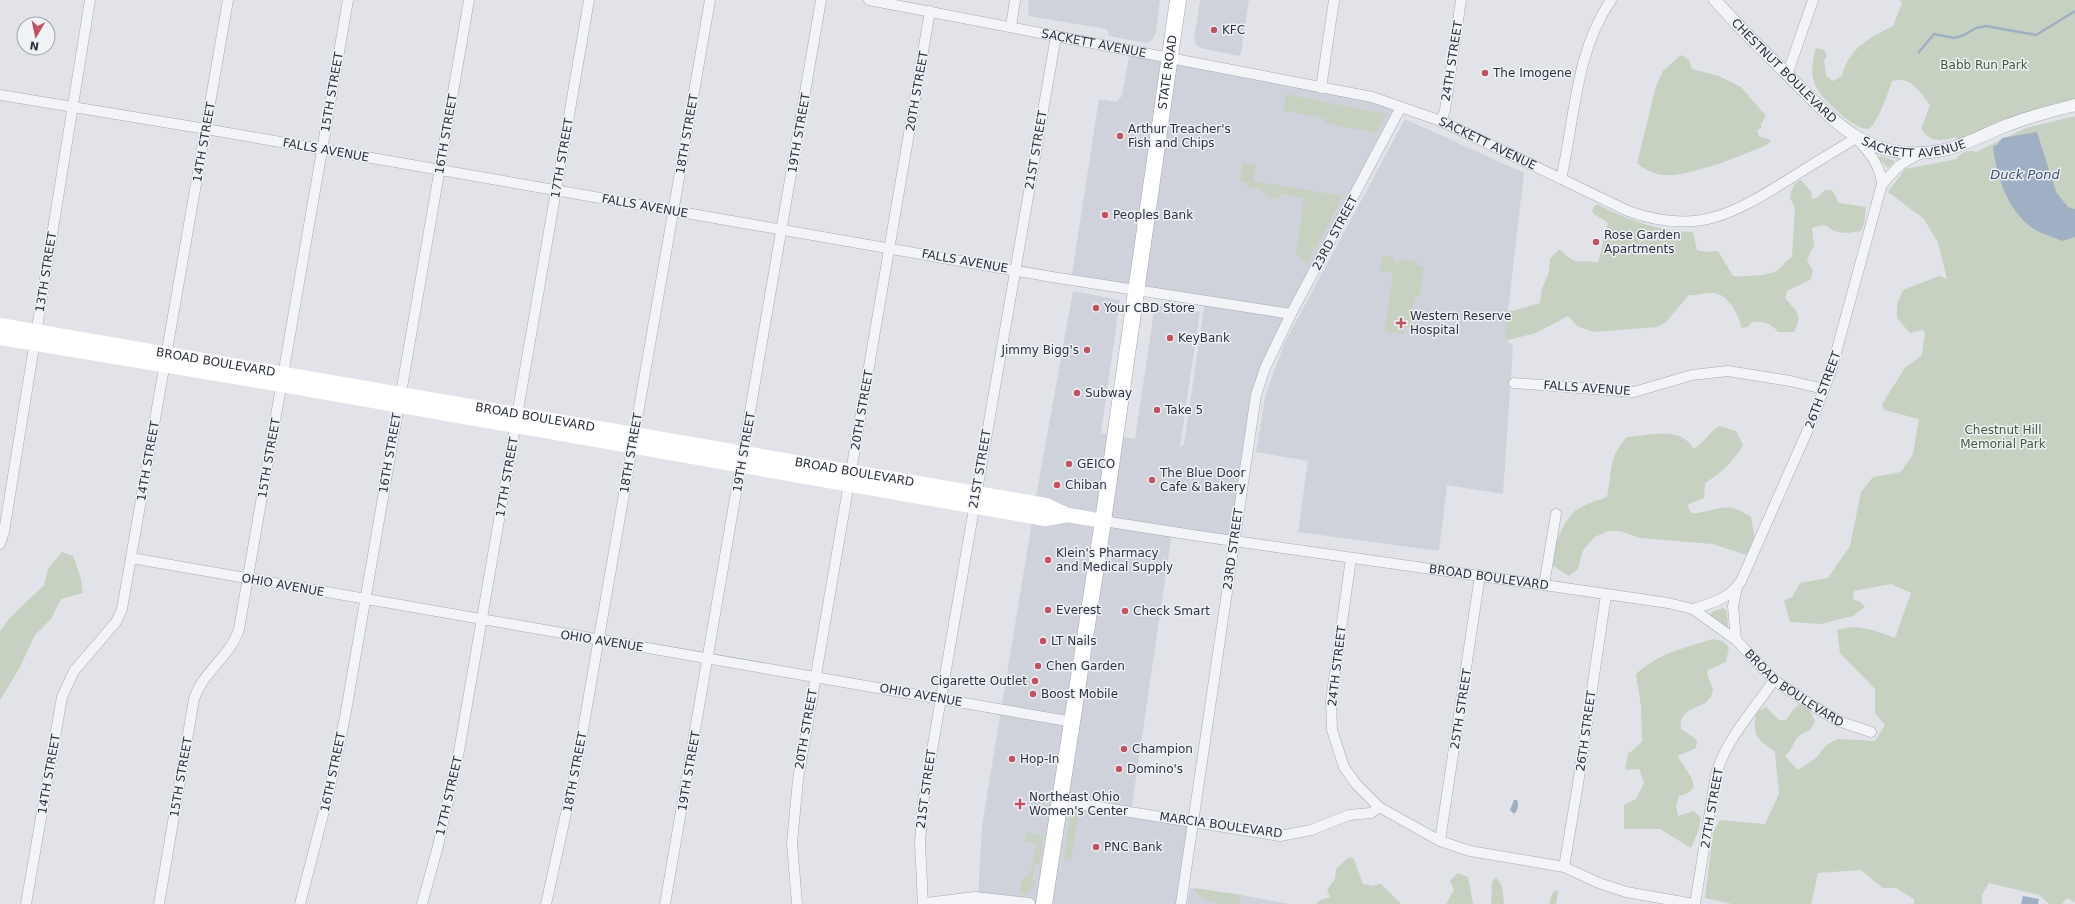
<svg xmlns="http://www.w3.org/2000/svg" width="2075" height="904" viewBox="0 0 2075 904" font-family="'DejaVu Sans',sans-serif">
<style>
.built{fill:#cfd2da}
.green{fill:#c6d1c2}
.water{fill:#9fb0c4}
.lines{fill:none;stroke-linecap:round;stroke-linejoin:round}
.stream{stroke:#9fb0c4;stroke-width:2.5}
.minor-casing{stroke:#a7aab2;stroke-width:11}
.tertiary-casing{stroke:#a7aab2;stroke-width:13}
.primary-casing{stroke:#a1a8b2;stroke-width:17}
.minor{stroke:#f3f4f7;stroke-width:10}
.tertiary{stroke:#f3f4f7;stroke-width:12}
.secondary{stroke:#fff;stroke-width:14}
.primary{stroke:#fff;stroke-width:16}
.poi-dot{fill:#c15260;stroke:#f0f2f6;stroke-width:1.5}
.labels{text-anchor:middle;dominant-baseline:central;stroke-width:3;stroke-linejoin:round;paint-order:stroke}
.poi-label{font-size:12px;fill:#2b313e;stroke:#f0f2f6;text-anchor:start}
.street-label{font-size:12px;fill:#2b313e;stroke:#f0f2f6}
.park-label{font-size:12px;fill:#3e5839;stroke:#f0f2f6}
.water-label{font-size:13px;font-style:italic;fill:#394f6e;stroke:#f0f2f6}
</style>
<rect width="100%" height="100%" fill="#e1e3e8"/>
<!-- built -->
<path class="built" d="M1029,0H1160L1156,33L1152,40L1146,43L1109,36L1107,29L1028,16Z
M1200,0H1249L1241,53L1239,56L1200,48L1196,45L1194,39Z
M1130,51L1401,107L1265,368L1234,541L1172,532L1131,812L1193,822L1181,904H980L978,898L982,826L1036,497L1073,291L1120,300L1101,433L1135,439L1155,305L1200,312L1180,446H1183L1185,437L1205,301L1071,280L1099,99L1116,102L1122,96Z
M1405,119L1524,173L1505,337L1513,347L1503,494L1447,485L1439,551L1298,532L1308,461L1256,452L1266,393L1285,342Z
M1190,888L1241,895L1290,904H1187Z"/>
<!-- green -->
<path class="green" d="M1900,0H2075V105L1962,145L1956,137C1941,141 1931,143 1921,129L1930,105C1919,91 1912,76 1892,81C1889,91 1878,122 1870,128C1859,135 1820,97 1816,87C1810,75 1812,60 1816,48L1824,50L1827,56L1824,60L1826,76L1833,81L1842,76C1848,49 1870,37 1893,26L1902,3Z
M1681,55L1689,60L1692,69L1719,76L1741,87L1766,116L1761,124V129L1757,130L1759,136L1771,140L1767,145C1741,155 1692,177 1664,175C1653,174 1645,170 1637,163L1656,86L1663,71Z
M1286,94L1386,114L1376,133L1325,123L1326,119L1283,110Z
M2075,116V902L2067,898L2062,904H2049L2039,895L1989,883L1982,895V904H1914V899L1896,888H1883L1861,870L1818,873L1811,904H1732L1705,898L1713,832L1720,820L1765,824L1779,794L1775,752C1757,738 1752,737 1756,713L1766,707L1779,720H1786L1792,711L1799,704L1808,707L1815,721L1810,730C1789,738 1797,747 1785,756L1798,770L1816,758L1826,745L1838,739L1875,741L1885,725L1875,713V689L1840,653L1837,630C1858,623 1874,630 1895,638L1911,593L1891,584L1854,591L1853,599L1861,602L1865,607L1853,616L1821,624L1790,622L1784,600L1792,597L1800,583L1828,578L1850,546L1861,492L1873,477L1901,472L1913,454L1919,419L1884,410L1882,404L1905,368L1922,355L1925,332L1922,330L1910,333L1897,318V304L1903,290L1939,276L1947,279L1938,243L1924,219L1888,192L1905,169L1957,159C1960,152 1970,149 1976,152L2026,128Z
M1880,156L1893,160L1895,161L1888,168L1879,158Z
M1243,163L1256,165L1253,181L1343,196L1307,264L1296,255L1304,198L1280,194V198L1267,197V193L1261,192V189L1248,187L1245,182L1240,181Z
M1801,180L1812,193L1811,199L1817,198L1825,190H1832L1839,203L1866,207L1864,224L1861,231C1854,232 1845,234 1838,232C1825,229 1830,221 1812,228L1814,247L1810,253L1807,261L1813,271L1810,280L1787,291L1785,298C1797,312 1803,314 1794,332H1778C1771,323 1763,321 1752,322L1748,327L1742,328C1738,314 1728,292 1711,293C1703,293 1697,296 1689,295L1666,322L1657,327L1593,332L1577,326L1568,316L1536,333L1508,340L1505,337L1508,310L1512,311L1540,303L1542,289L1549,272L1550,259L1559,249C1581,270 1576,257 1598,263L1608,223L1594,214L1592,211L1596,204C1628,219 1658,232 1693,232L1697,250L1706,252L1718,251L1733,276C1744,277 1769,276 1778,270C1783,266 1786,260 1792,257L1795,208L1790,198C1792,190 1792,184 1801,180Z
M1383,255L1394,258V262L1401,263V259L1418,262V266L1424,267L1420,296L1415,295L1410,327H1405L1404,334L1385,332L1393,273L1379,270Z
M1719,426L1736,431L1743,445C1734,461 1720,474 1705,483L1704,498L1687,505L1691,513C1706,514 1722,504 1736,509C1741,511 1746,514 1751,517L1755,541L1746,555L1713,544L1640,538L1620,531H1608L1595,537L1583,550L1578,569L1569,576L1552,565C1553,549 1561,525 1573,513C1580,505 1597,501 1607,497C1613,472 1607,458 1627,437C1652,436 1679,425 1694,449C1704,442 1709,433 1719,426Z
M62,552L73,556L81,579L83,593L61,599L51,619L35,635L19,669L0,700V631L9,619L44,585L48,569Z
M1723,608L1727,611L1728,628L1710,617L1712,612Z
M1713,639L1722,641L1729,647L1726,662L1708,670L1707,673L1713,690C1712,693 1711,697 1709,699C1702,710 1678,706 1681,729L1697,740L1696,748L1678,756C1685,772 1708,789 1679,796L1676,806L1678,816L1694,811L1701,818L1699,829L1691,848L1660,829H1624V805L1636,799L1644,783L1639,769L1625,770L1628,754L1642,742L1641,706L1636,674C1661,652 1682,649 1713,639Z
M1078,812V815L1071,861L1064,858L1070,818L1073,813Z
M1026,832L1044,836L1040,863L1035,864L1032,879L1036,882L1034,887L1030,889L1027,894L1020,893L1022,880L1031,872L1036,844L1025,841Z
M1349,857L1354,859L1363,884L1372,886L1381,884L1401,904H1317L1318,901L1330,897L1327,890L1335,879L1336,869Z
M1458,873L1468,877L1473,904H1446L1454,890L1450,881Z
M1496,877L1502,886L1504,904H1491L1492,882Z
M1194,888L1241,895L1239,904C1223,904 1200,904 1194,888Z
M1558,890L1556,904H1549L1553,892Z"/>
<!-- water -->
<path class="water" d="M2037,132L2056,192L2068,207L2075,209V237L2063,241C2052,237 2036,232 2027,224C2006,205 1996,174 1993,146L1997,145L2002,138Z
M1514,800H1517C1519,804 1518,811 1514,814L1510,810Z
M2023,896L2039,899L2038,904H2021Z"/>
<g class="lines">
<!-- stream -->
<path class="stream" d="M1919,52L1934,34L1954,38L1964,35L1976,28L1986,26L2036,35L2075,11"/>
<!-- minor casing -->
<g class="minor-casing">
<g id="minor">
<path id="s1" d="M869,0L1372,97L1441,121L1628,211C1697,236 1733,214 1791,178C1813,164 1835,151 1856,138C1868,150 1881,166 1882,184L1831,371L1810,425L1741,581C1729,599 1712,603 1693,609"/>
<path d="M1011,27L1015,0"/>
<path d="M1787,75L1813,0"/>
<path d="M1321,88L1334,0"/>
<path d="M0,95L206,129L1052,277L1291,314"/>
<path d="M1441,121L1445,110L1461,0"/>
<path d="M1561,179C1575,118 1575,53 1611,0"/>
<path d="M1882,184L1900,165L1921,153"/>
<path d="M1514,383L1634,392L1692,375L1728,371L1790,381L1824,389"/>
<path id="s2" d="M1103,521L1199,536L1544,585L1668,603L1693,609L1736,640L1774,680L1813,706L1838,721L1871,732"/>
<path d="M0,544L4,532L90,0"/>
<path d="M131,558L1073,722"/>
<path d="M1351,558L1331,701L1332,730L1344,767L1356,784L1379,807"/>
<path d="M1544,585L1556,514"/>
<path d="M1736,640L1733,606L1737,587"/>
<path d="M1061,801L1280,836L1311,830L1349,815L1371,813L1379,807L1440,841L1470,851L1564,867L1599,883L1626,892L1694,904"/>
<path d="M1440,841L1480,575"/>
<path d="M1564,867L1578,784L1606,595"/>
<path d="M26,904L62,697L74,671L116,622L122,609L228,0"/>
<path d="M159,904L194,699C203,671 231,656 239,629L348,0"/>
<path d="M300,904L329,792L345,717L469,0"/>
<path d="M422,904L438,846L459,751L589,0"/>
<path d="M546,904L577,764L710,0"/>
<path d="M665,904L821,0"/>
<path d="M797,904L792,843L798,780L930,11"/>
<path d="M923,904L920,843L923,802L1056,36"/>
<path d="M1181,904L1256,395L1265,368L1291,314L1401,107"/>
<path d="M1695,904L1716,774C1727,738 1754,710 1774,680"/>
</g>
</g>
<!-- tertiary casing -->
<g class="tertiary-casing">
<g id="tertiary">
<path id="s3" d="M1715,0C1738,26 1762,50 1787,74C1834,121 1869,166 1944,150C1967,145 1986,133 2008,125C2030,116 2053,111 2075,105"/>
<path d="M926,904L975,898L1029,904"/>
</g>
</g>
<!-- primary casing -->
<g class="primary-casing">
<g id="primary">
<path id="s5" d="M1044,904L1103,521L1178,0"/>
</g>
</g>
<!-- minor -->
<use href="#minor" class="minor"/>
<!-- tertiary -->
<use href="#tertiary" class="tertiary"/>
<!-- secondary -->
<g class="secondary">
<path id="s4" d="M0,325L1046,505L1068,515L1103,521"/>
<path d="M0,338L282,385L1045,519L1068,515"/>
</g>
<!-- primary -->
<use href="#primary" class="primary"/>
</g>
<!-- markers -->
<g class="poi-dot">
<circle cx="1214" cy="30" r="4"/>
<circle cx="1485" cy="73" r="4"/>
<circle cx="1120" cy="136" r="4"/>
<circle cx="1105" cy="215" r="4"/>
<circle cx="1596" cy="242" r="4"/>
<circle cx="1096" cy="308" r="4"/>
<path d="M1399 317h4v4h4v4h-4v4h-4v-4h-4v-4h4z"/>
<circle cx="1170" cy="338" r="4"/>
<circle cx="1087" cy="350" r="4"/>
<circle cx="1077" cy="393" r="4"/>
<circle cx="1157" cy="410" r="4"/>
<circle cx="1069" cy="464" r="4"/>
<circle cx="1152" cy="480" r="4"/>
<circle cx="1057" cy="485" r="4"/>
<circle cx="1048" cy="560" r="4"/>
<circle cx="1048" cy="610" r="4"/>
<circle cx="1125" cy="611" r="4"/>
<circle cx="1043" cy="641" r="4"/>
<circle cx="1038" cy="666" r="4"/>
<circle cx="1035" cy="681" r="4"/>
<circle cx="1033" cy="694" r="4"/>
<circle cx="1124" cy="749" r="4"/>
<circle cx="1012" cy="759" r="4"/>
<circle cx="1119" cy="769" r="4"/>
<path d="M1018 798h4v4h4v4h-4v4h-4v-4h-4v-4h4z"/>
<circle cx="1096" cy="847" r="4"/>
</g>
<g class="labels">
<!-- poi labels -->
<g class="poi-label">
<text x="1222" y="30">KFC</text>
<text x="1493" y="73">The Imogene</text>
<text x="1128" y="129">Arthur Treacher's<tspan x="1128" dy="14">Fish and Chips</tspan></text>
<text x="1113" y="215">Peoples Bank</text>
<text x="1604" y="235">Rose Garden<tspan x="1604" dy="14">Apartments</tspan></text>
<text x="1104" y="308">Your CBD Store</text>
<text x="1410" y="316">Western Reserve<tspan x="1410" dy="14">Hospital</tspan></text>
<text x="1178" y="338">KeyBank</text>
<text x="1079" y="350" text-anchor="end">Jimmy Bigg's</text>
<text x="1085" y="393">Subway</text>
<text x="1165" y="410">Take 5</text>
<text x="1077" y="464">GEICO</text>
<text x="1160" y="473">The Blue Door<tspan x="1160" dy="14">Cafe &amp; Bakery</tspan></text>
<text x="1065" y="485">Chiban</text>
<text x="1056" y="553">Klein's Pharmacy<tspan x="1056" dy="14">and Medical Supply</tspan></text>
<text x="1056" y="610">Everest</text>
<text x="1133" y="611">Check Smart</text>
<text x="1051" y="641">LT Nails</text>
<text x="1046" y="666">Chen Garden</text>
<text x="1027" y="681" text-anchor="end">Cigarette Outlet</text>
<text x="1041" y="694">Boost Mobile</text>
<text x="1132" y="749">Champion</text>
<text x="1020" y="759">Hop-In</text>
<text x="1127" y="769">Domino's</text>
<text x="1029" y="797">Northeast Ohio<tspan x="1029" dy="14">Women's Center</tspan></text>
<text x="1104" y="847">PNC Bank</text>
</g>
<!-- street labels -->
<g class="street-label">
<text stroke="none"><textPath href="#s1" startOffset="229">SACKETT AVENUE</textPath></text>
<text transform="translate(1452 61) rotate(-81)">24TH STREET</text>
<text stroke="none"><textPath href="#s3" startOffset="99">CHESTNUT BOULEVARD</textPath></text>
<text stroke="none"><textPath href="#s5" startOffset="841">STATE ROAD</textPath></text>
<text transform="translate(917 91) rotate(-80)">20TH STREET</text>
<text transform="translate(332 92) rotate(-80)">15TH STREET</text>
<text transform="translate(799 133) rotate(-80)">19TH STREET</text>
<text transform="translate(446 134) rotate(-80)">16TH STREET</text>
<text transform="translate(687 134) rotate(-80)">18TH STREET</text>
<text stroke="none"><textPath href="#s3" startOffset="257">SACKETT AVENUE</textPath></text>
<text transform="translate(204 142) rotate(-80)">14TH STREET</text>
<text stroke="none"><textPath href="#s1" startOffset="637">SACKETT AVENUE</textPath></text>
<text transform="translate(326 150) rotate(10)">FALLS AVENUE</text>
<text transform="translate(1036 150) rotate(-80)">21ST STREET</text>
<text transform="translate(562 158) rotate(-80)">17TH STREET</text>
<text transform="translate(645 206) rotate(10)">FALLS AVENUE</text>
<text transform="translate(1335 233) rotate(-62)">23RD STREET</text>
<text transform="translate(965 261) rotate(10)">FALLS AVENUE</text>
<text transform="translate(46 272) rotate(-81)">13TH STREET</text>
<text stroke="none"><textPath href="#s4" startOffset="219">BROAD BOULEVARD</textPath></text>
<text transform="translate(1587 388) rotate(4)">FALLS AVENUE</text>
<text transform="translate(1823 390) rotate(-70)">26TH STREET</text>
<text transform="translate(862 410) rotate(-80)">20TH STREET</text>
<text stroke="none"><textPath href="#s4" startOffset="543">BROAD BOULEVARD</textPath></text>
<text transform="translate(744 452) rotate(-80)">19TH STREET</text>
<text transform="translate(390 453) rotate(-80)">16TH STREET</text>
<text transform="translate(631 453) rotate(-80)">18TH STREET</text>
<text transform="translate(269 458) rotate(-80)">15TH STREET</text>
<text transform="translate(148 461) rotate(-80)">14TH STREET</text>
<text transform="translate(980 469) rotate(-80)">21ST STREET</text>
<text stroke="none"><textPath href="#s4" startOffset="867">BROAD BOULEVARD</textPath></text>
<text transform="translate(507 477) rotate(-80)">17TH STREET</text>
<text transform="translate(1233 549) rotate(-82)">23RD STREET</text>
<text stroke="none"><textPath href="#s2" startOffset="390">BROAD BOULEVARD</textPath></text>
<text transform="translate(283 585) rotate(10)">OHIO AVENUE</text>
<text transform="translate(602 641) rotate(9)">OHIO AVENUE</text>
<text transform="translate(1337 666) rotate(-83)">24TH STREET</text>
<text stroke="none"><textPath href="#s2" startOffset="726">BROAD BOULEVARD</textPath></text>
<text transform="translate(921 695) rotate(10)">OHIO AVENUE</text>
<text transform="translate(1461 709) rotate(-81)">25TH STREET</text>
<text transform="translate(806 729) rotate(-80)">20TH STREET</text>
<text transform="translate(1586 731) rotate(-82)">26TH STREET</text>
<text transform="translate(689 771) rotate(-80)">19TH STREET</text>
<text transform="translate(333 772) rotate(-78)">16TH STREET</text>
<text transform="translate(575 772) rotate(-79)">18TH STREET</text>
<text transform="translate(49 774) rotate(-80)">14TH STREET</text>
<text transform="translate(181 777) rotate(-80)">15TH STREET</text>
<text transform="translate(926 789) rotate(-82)">21ST STREET</text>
<text transform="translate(449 796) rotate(-77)">17TH STREET</text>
<text transform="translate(1712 808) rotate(-80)">27TH STREET</text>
<text transform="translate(1221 825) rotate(8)">MARCIA BOULEVARD</text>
</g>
<!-- park labels -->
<g class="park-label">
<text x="1984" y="65">Babb Run Park</text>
<text x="2003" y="430">Chestnut Hill<tspan x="2003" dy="14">Memorial Park</tspan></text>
</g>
<!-- water labels -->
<g class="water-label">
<text x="2025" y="174">Duck Pond</text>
</g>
</g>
<!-- north arrow -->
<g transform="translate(36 36) rotate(189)"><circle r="19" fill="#f0f2f6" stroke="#a1a5ac"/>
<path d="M0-3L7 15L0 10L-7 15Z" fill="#c15260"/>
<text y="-6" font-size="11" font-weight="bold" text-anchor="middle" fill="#2b313e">N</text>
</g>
</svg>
